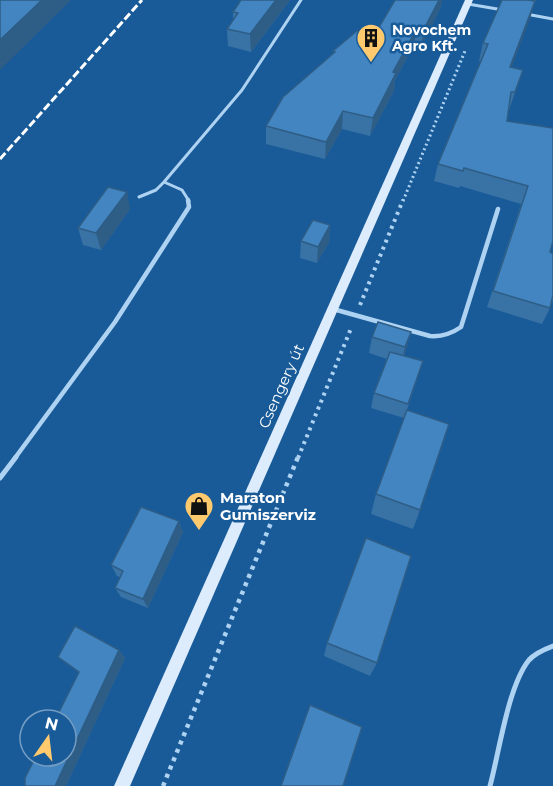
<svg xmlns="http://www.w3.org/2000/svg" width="553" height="786" viewBox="0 0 553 786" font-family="Montserrat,sans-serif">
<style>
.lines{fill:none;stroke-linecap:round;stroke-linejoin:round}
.path-far2{stroke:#aed2f1;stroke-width:3;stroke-dasharray:2 3;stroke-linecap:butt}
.path-far1{stroke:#aed2f1;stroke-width:4;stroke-dasharray:3 4.5;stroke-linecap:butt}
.path{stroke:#aed2f1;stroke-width:4.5;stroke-dasharray:4 5;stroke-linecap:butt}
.service-far2{stroke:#aed2f1;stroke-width:3}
.service-far1{stroke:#aed2f1;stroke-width:4.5}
.service{stroke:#aed2f1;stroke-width:5}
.secondary{fill:#dcecfc;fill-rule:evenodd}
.rail{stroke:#fff;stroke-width:3;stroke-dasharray:8 3;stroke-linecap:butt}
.wall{fill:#3972a5}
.shaded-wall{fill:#2e5d86}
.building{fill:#4285c0;stroke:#2e5d86;stroke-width:1.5}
.labels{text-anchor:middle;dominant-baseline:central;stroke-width:5;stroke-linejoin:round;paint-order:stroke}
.far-poi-label{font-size:14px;font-weight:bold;fill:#fff;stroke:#195b99;text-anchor:start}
.street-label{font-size:15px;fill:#fff;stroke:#195b99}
.poi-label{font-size:15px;font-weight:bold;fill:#fff;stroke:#195b99;text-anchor:start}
</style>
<rect width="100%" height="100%" fill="#195b99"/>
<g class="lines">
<!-- path-far2 -->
<path class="path-far2" d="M403,201L465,51"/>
<!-- path-far1 -->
<path class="path-far1" d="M360,305L403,200
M298,458L352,326"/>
<!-- path -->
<path class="path" d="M163,786L298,457"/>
<!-- service-far2 -->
<path class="service-far2" d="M468,4L503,10
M526,14L553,19
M139,197L156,190L164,182
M189,201L182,190L164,182L242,90L301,0"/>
<!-- service-far1 -->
<path class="service-far1" d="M333,309L430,336C442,337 451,334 461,327L498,209
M15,458L115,322L189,207L188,200"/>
<!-- service -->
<path class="service" d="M0,478L16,457
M490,786C499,753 508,686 529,660C535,653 545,649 553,646"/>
<!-- secondary -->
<path class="secondary" d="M465,0H473L130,786H114Z"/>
<!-- rail -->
<path class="rail" d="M0,159L142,0"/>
</g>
<!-- wall -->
<path class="wall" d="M241,0H290L251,52L228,46L227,29L233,20V12Z
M502,0H536L511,68L523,70L517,88L509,110L507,121L550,252L553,254V300L550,308L542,324L487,307L521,204L460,186L459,188L434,181L438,164L481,61H479L483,43Z
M441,7L421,47L414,45L395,80L394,91L370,136L342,129L325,159L266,144V126L333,53V51Z
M130,209L101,250L83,245L78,228Z
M330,225L329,242L317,263L300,258L301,241Z
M411,332L404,356L423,361L407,410L420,510L413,529L371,514L376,494L404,418L371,408L374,393L387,359L369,353L372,337Z
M179,521L183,532L148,608L121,597L115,588L120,577L117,576L111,565Z
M327,643L377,663L370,676L324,656Z
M119,650L125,658L66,786H25L79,673L58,657Z"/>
<!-- shaded-wall -->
<path class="shaded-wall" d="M42,0H71L0,70V40Z
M276,0H290L251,52L250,34Z
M439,0H442L441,7L421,47L424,29Z
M535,1L530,19L505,85L510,67Z
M417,28L414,45L395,80L394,91L370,136L373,118L393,72Z
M523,70L517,88L509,110L515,92Z
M343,111L342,129L325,159L326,142Z
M127,192L130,209L101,250L96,233Z
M330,225L329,242L317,263L318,247Z
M411,332L407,347L401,363L405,347Z
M179,521L183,532L148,608L143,599Z
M119,650L125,658L66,786H55Z"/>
<!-- building -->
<path class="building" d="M0,0H42L0,40Z
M241,0H276L250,34L227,29L238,13L233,12Z
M395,0H439L424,29L417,28L393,72L396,73L373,118L343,111L326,142L266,126L283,97L335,52L333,51L358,30L375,34Z
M502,0H528L535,1L510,67L523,70L515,92H511L507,121L553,128V241L550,252L553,254V295L550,308L493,291L528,186L464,168L463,171L438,164L488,44L483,43Z
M108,187L127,192L96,233L78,228Z
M313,220L330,225L318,247L301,241Z
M378,322L411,332L405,347L372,337Z
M390,352L423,361L408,404L374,393Z
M407,410L449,424L420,510L376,494Z
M141,507L179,521L143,599L115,588L123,571L111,565Z
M366,538L411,556L377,663L327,643Z
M75,626L119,650L55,786H25V778L36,756H66V720H55L79,672L58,657Z
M310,705L362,727L343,786H281Z"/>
<!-- icons -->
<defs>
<g id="building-pin" transform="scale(1.5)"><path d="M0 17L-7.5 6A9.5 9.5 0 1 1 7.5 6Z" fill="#ffc96e" stroke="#195b99"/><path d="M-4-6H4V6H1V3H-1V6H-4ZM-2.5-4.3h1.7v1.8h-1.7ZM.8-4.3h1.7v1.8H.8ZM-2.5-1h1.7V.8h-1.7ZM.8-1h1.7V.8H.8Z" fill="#111"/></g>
<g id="shop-pin" transform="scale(1.5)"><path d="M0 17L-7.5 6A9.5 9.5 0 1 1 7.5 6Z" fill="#ffc96e" stroke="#195b99"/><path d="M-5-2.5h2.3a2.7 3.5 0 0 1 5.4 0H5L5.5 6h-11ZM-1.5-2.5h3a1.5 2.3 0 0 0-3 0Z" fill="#111"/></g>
</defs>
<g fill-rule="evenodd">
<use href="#building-pin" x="371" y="38"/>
<use href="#shop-pin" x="199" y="506"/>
</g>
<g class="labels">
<!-- far-poi labels -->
<g class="far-poi-label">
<text x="392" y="30">Novochem<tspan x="392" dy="16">Agro Kft.</tspan></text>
</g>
<!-- street labels -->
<g class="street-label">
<text transform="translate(281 386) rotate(-66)">Csengery út</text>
</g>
<!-- poi labels -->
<g class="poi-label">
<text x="220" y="497">Maraton<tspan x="220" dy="17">Gumiszerviz</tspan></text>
</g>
</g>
<!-- north arrow -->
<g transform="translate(48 738) rotate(14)"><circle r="28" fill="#195b99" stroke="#759dc2" stroke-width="1.5"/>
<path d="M0-4.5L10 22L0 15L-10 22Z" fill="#ffc96e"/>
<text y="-9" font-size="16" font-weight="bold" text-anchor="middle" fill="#ffffff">N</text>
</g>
</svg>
